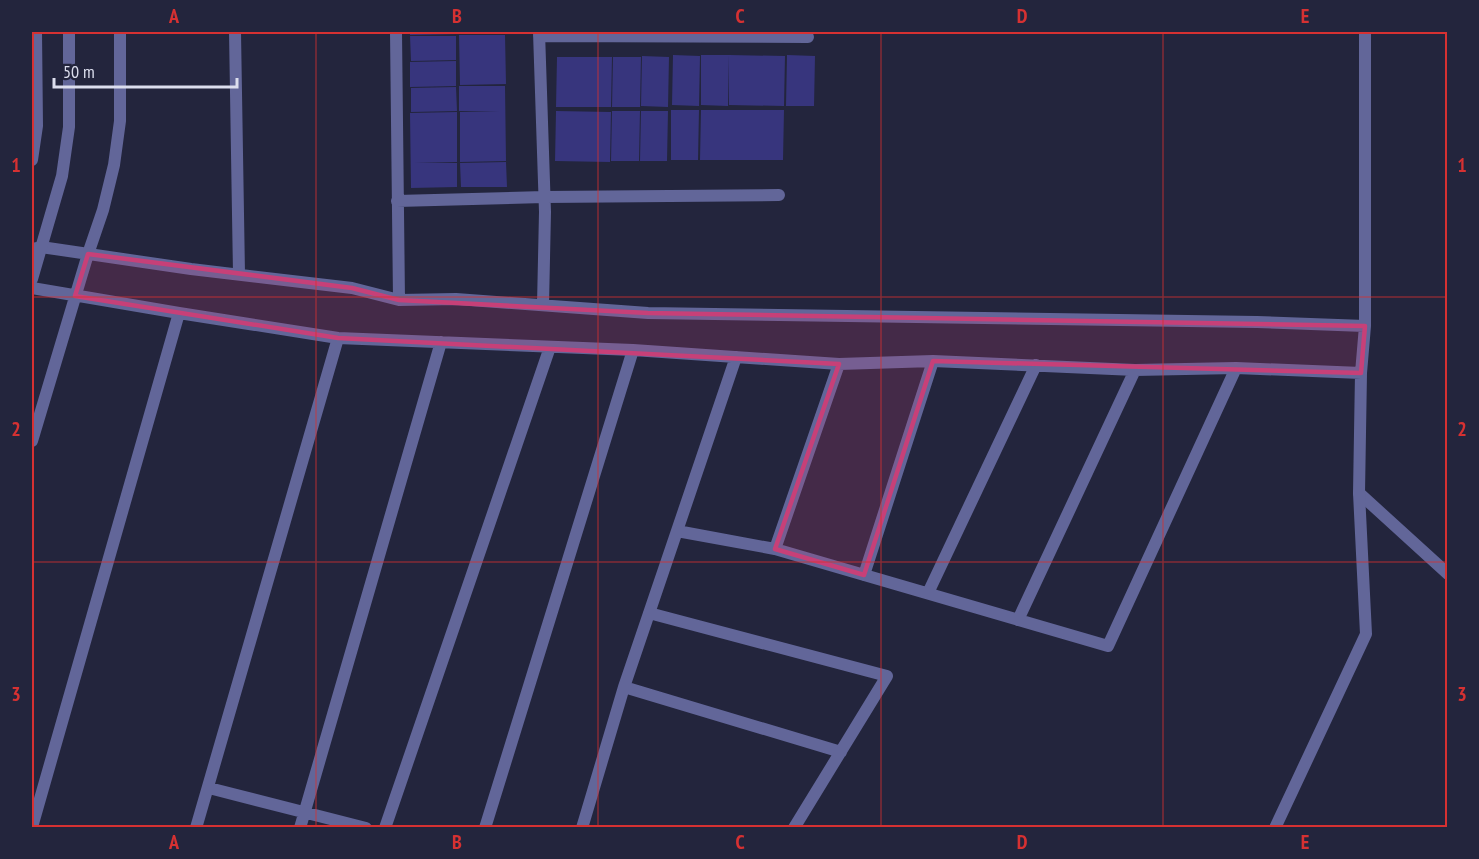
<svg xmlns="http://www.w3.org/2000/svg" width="1479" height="859" viewBox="0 0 1479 859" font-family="'PT Sans Narrow',sans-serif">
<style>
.building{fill:#37357d}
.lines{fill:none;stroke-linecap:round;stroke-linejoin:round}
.service{stroke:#626699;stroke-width:12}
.minor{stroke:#626699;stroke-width:12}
.tertiary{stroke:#626699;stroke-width:12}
.marked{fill:#c74078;fill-opacity:0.2;stroke:#c74078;stroke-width:4.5;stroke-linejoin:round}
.grid{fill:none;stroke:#d63132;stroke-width:1.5;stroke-opacity:0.55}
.neatline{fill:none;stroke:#d63132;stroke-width:2}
.grid-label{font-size:20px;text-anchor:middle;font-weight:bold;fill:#d63132}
</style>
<rect width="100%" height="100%" fill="#23253d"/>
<!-- building -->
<path class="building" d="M410,32H456L457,34L410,35Z
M459,32H487V33L459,34Z
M459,35H505L506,84L460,85Z
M410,36H456V60L411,61Z
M673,55L700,56L699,106L672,105Z
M701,55H729L728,106L701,105Z
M729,55L785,56L784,106L729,105Z
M787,55L815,56L814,106H786Z
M642,56L669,57L668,107L641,106Z
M557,57H612L611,107H556Z
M613,57H641L640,107H612Z
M456,61V86L410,87V62Z
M459,86H505L506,161L460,162V112L499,111H459Z
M456,87L457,111L411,112V88Z
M671,110H699L698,160H671Z
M701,110H784L783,160H700Z
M556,111L611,112L610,162L555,161Z
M612,111H640L639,161H611Z
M641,111H668L667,161H640Z
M457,112V162L415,163H457V187L411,188L410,113Z
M506,162L507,187H461L460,163Z"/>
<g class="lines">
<!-- service -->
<path class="service" d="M1359,493L1448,574"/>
<!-- minor -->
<path class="minor" d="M235,32L239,274
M396,32L399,300
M539,32L545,212L543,305
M539,36L808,37
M397,201L544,197L779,195
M32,249L41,247L191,269L352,288L399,300L456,299L648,313L1257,322L1365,326
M32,288L179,313L338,338L633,350L839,364L933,361L1135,370L1236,368L1361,373
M32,441L88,254L103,210L114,165L120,121V32
M677,531L775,549L1108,646L1236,368
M775,549L839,364
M864,575L933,361
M928,593L1036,365
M649,613L887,676L794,828
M1018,620L1135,370
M624,687L841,752
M209,788L366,828
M32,827L179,313
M196,828L338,338
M300,828L441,342
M385,828L550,347
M485,828L633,350
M582,828L624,687L736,357
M1275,828L1366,634L1359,493L1361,373L1365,326V32"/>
<!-- tertiary -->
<path class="tertiary" d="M32,160L37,126L36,32
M32,279L62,176L69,127V32"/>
</g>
<!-- marked area -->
<path class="marked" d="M88,254L352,288L399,300L648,313L1365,326L1361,373L933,361L864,575L775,549L839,364L338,338L75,296Z"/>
<!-- grid -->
<path class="grid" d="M316,32V828M598,32V828M881,32V828M1163,32V828M32,297H1448M32,562H1448"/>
<!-- border -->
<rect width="1479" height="859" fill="none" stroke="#23253d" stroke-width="66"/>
<!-- scale -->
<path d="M54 78v9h183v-9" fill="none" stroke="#dcdeee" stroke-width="3"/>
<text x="63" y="78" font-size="18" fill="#dcdeee" stroke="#23253d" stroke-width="4.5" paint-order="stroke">50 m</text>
<rect x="33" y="33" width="1413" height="793" class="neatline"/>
<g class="grid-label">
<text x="174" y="23">A</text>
<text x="457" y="23">B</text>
<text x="740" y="23">C</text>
<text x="1022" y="23">D</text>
<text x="1305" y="23">E</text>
<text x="16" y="172">1</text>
<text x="1462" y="172">1</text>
<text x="16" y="436">2</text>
<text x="1462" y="436">2</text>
<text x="16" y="701">3</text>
<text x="1462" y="701">3</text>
<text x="174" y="849">A</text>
<text x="457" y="849">B</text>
<text x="740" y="849">C</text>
<text x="1022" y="849">D</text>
<text x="1305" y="849">E</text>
</g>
</svg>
